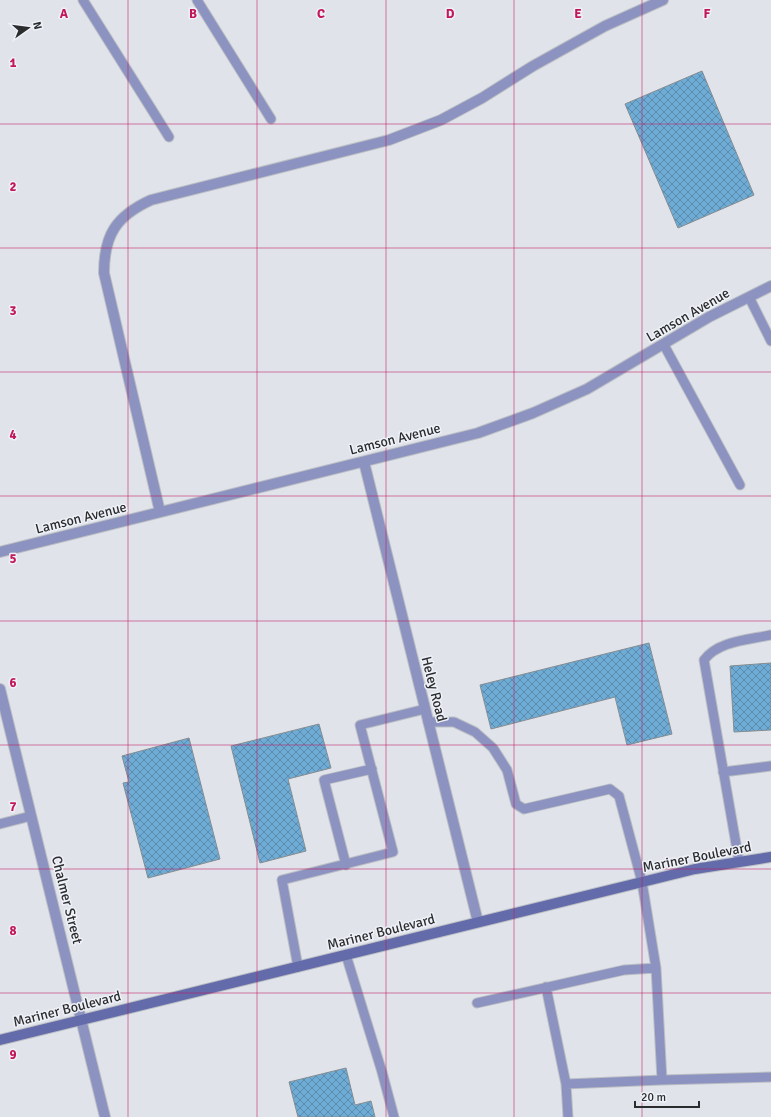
<svg xmlns="http://www.w3.org/2000/svg" width="771" height="1117" viewBox="0 0 771 1117" font-family="Signika,sans-serif">
<style>
.building{fill:url(#building-cross-hatch);stroke:#868c90}
.lines{fill:none;stroke-linecap:round;stroke-linejoin:round}
.lane-casing{stroke:#bcbfc4;stroke-width:11}
.street-casing{stroke:#bcbfc4;stroke-width:12}
.secondary-casing{stroke:#bcbfc4;stroke-width:12}
.lane{stroke:#8c93c0;stroke-width:9}
.street{stroke:#8c93c0;stroke-width:10}
.secondary{stroke:#636bab;stroke-width:10}
.grid{fill:none;stroke:#c2185b;stroke-width:1;stroke-opacity:0.55}
.labels{text-anchor:middle;dominant-baseline:central;stroke-width:3;stroke-linejoin:round;paint-order:stroke}
.street-label{font-size:14px;fill:#2b2c2e;stroke:#eef1f7}
.grid-label{font-size:13px;text-anchor:middle;font-weight:bold;fill:#c2185b;stroke:#eef1f7;stroke-width:3;stroke-linejoin:round;paint-order:stroke}
</style>
<defs>
<pattern id="building-cross-hatch" width="8" height="8" patternUnits="userSpaceOnUse"><rect width="8" height="8" fill="#6eacd6"/><path d="M0 0l8 8M0 8l8-8" fill="none" stroke="#5b8cae"/></pattern>
</defs>
<rect width="100%" height="100%" fill="#e0e4ea"/>
<!-- building -->
<path class="building" d="M702,71L754,195L678,228L625,104Z
M649,643L672,734L627,745L615,697L491,729L480,685Z
M771,663V730L734,732L730,666Z
M319,724L331,768L288,779L306,851L260,863L231,746Z
M189,738L220,859L148,878L123,783L129,782L122,756Z
M346,1068L355,1105L371,1101L375,1117H298L289,1082Z"/>
<g class="lines">
<!-- lane casing -->
<g class="lane-casing">
<path id="lane" d="M83,0L169,137
M197,0L271,119
M749,297L771,341
M664,345L740,485
M428,722H454L475,732L493,748L507,770L516,804L524,809L610,789L619,796L642,882L656,968L662,1080L566,1084L568,1117
M723,772L771,766
M0,824L31,816
M739,861L704,660C718,641 748,640 770,635
M346,865L324,780L372,769
M346,955L382,1072L394,1117
M298,967L282,880L393,852L360,725L425,709
M546,987L566,1084
M477,1003L624,970L656,968
M662,1080L771,1077"/>
</g>
<!-- street casing -->
<g class="street-casing">
<path id="street" d="M364,462L478,922
M160,512L104,273C104,235 116,216 151,200L389,140L441,120L482,98L533,66L605,26L663,0
M0,552L478,433L533,413L587,389L709,317L771,286
M0,689L105,1117"/>
</g>
<!-- secondary casing -->
<g class="secondary-casing">
<path id="secondary" d="M0,1040L695,869L771,857"/>
</g>
<!-- lane -->
<use href="#lane" class="lane"/>
<!-- street -->
<use href="#street" class="street"/>
<!-- secondary -->
<use href="#secondary" class="secondary"/>
</g>
<!-- grid -->
<path class="grid" d="M128,0V1117M257,0V1117M386,0V1117M514,0V1117M642,0V1117M0,124H771M0,248H771M0,372H771M0,496H771M0,621H771M0,745H771M0,869H771M0,993H771"/>
<g class="labels">
<!-- street labels -->
<g class="street-label">
<text transform="translate(688 315) rotate(-30)">Lamson Avenue</text>
<text transform="translate(395 439) rotate(-14)">Lamson Avenue</text>
<text transform="translate(81 518) rotate(-14)">Lamson Avenue</text>
<text transform="translate(434 689) rotate(76)">Heley Road</text>
<text transform="translate(697 857) rotate(-11)">Mariner Boulevard</text>
<text transform="translate(67 900) rotate(76)">Chalmer Street</text>
<text transform="translate(381 932) rotate(-14)">Mariner Boulevard</text>
<text transform="translate(67 1009) rotate(-14)">Mariner Boulevard</text>
</g>
</g>
<g class="grid-label">
<text x="64" y="18">A</text>
<text x="193" y="18">B</text>
<text x="321" y="18">C</text>
<text x="450" y="18">D</text>
<text x="578" y="18">E</text>
<text x="707" y="18">F</text>
<text x="13" y="67">1</text>
<text x="13" y="191">2</text>
<text x="13" y="315">3</text>
<text x="13" y="439">4</text>
<text x="13" y="563">5</text>
<text x="13" y="687">6</text>
<text x="13" y="811">7</text>
<text x="13" y="935">8</text>
<text x="13" y="1059">9</text>
</g>
<!-- north arrow -->
<g transform="translate(28 28) rotate(76)" stroke="#eef1f7" stroke-width="3" paint-order="stroke">
<path d="M0-3L7 15L0 10L-7 15Z" fill="#2b2c2e"/>
<text y="-6" font-size="11" font-weight="bold" text-anchor="middle" fill="#2b2c2e">N</text>
</g>
<!-- scale -->
<path d="M635 1101v6h64v-6" fill="none" stroke="#2b2c2e" stroke-width="2"/>
<text x="641" y="1101" font-size="12" fill="#2b2c2e" stroke="#eef1f7" stroke-width="3" paint-order="stroke">20 m</text>
</svg>
